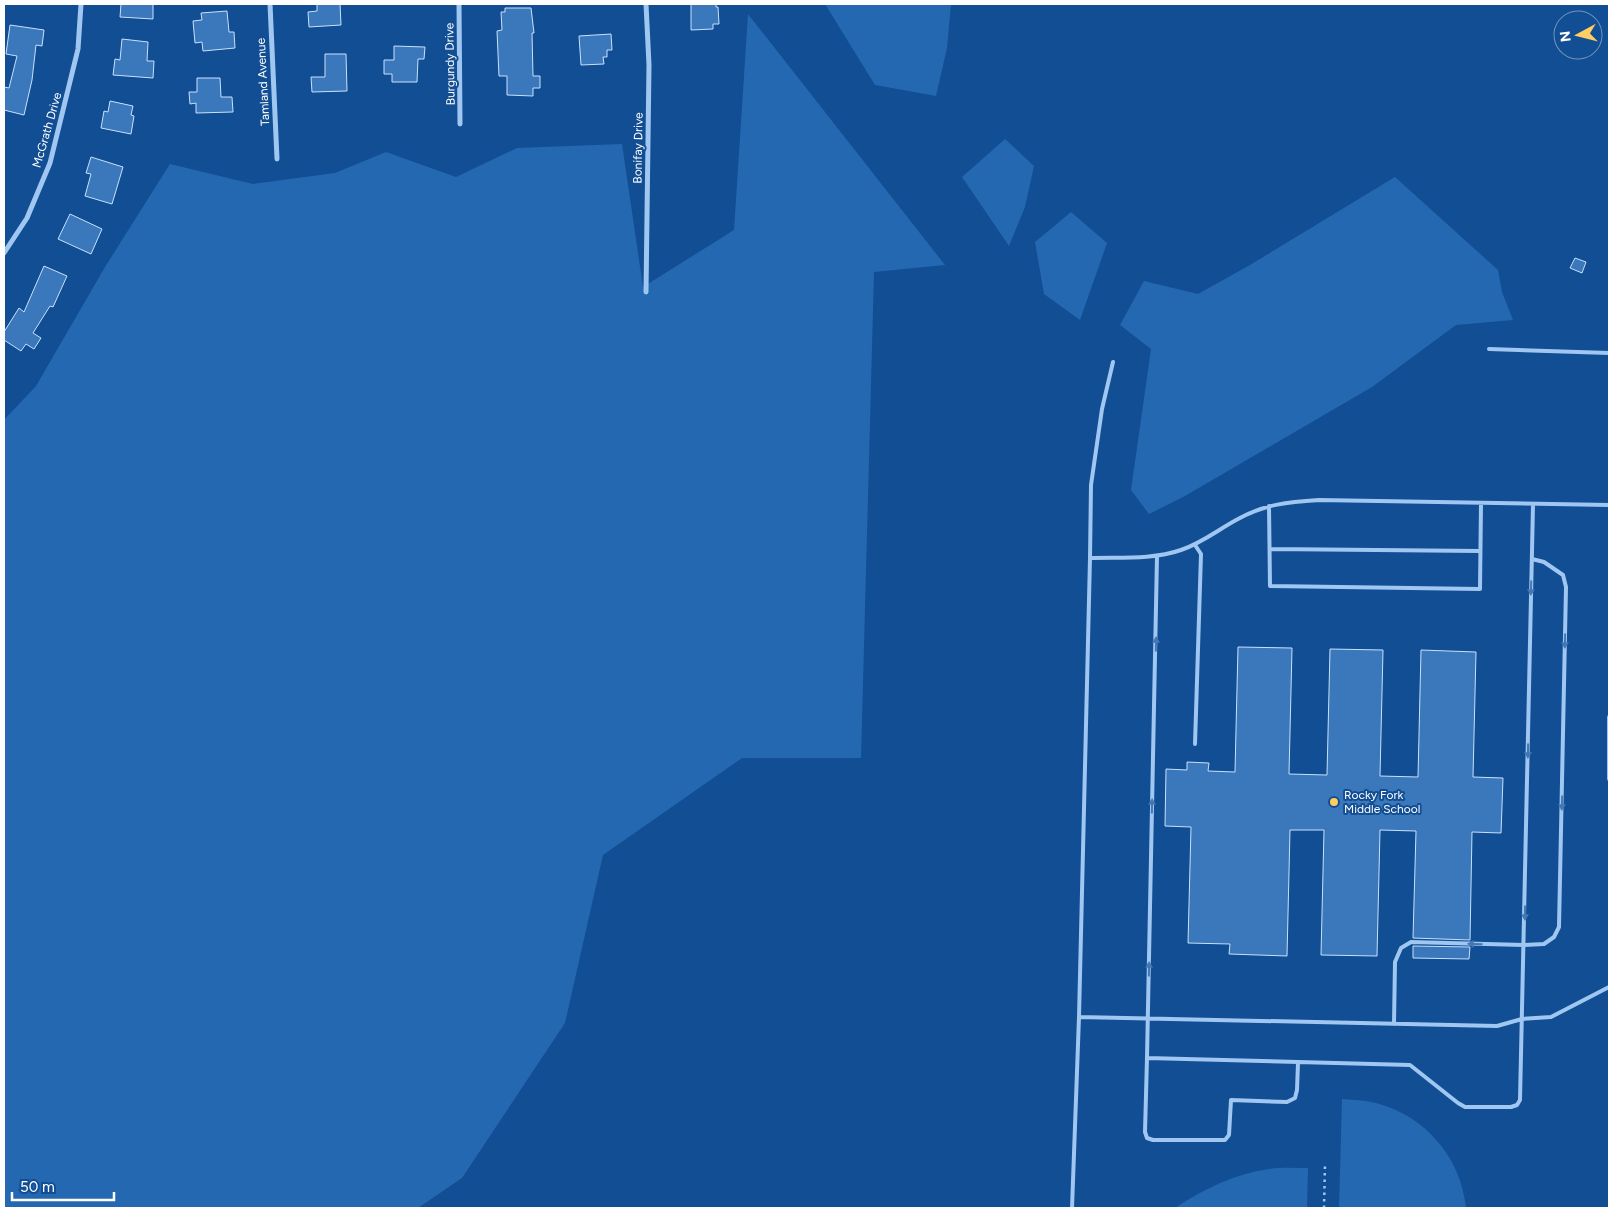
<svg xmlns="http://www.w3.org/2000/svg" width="1613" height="1212" viewBox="0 0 1613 1212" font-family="Figtree,sans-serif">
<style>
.green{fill:#2468b2}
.building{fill:#3b77bb;stroke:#c7e1fd}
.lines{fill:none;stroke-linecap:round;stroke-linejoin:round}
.path{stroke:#9fc7f2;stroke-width:2.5;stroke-dasharray:2.5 4;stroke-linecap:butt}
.service{stroke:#9fc7f2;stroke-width:4}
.minor{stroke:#9fc7f2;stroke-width:5}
.oneway{fill:#4378b4}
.poi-dot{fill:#ffcd61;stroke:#124e93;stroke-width:2}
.labels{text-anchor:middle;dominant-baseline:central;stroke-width:4;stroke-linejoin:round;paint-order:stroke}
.street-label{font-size:12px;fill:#fff;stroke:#124e93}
.poi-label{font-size:12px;fill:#fff;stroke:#124e93;text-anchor:start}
</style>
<rect width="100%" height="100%" fill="#124e93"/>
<!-- green -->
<path class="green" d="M825,4H951L947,48L936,96L875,85Z
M748,14L945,265L874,272L861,758H742L603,855L565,1023L462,1178L418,1208H4V420L36,386L105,267L170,164L253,184L335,173L386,152L456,177L517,148L622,144L643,287L734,230Z
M1005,139L1034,166L1025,207L1009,246L962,177Z
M1395,177L1498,270L1502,292L1513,320L1456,325L1372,387L1185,496L1149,514L1131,490L1151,349L1120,325L1144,281L1198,294L1250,265Z
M1071,212L1107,243L1080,320L1044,294L1035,242Z
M1342,1099C1353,1100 1365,1100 1376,1103C1426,1116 1461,1158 1466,1208H1339Z
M1308,1168L1307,1208H1175C1204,1189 1234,1174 1269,1169C1282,1167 1295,1168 1308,1168Z"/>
<!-- building -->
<path class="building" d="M121,4H153V19L120,17Z
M317,4H340L341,25L309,27L308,12L317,11Z
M691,4H716V7H718L719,24H713V29L691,30Z
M505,8H531L534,33H532L533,76H540V88H533V96L507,95V76H499L497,31L502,30L501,12H505Z
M227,11L229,32H234L235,48L203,51L202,42L195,43L193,21L202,20L201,13Z
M10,25L44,30L42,46L36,45L32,80L24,115L4,110V87L9,88L17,56L6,54Z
M611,34L612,50H607V57H603L604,64L581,65L579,36Z
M122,39L148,42L147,61H154L153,78L113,75L115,59L120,60Z
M394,46L425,47L424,59H418L417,82H392V74H384V60H394Z
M325,54H346L347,91L312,92L311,77H325Z
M197,78H220L221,97H232L233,112L196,113V103L190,104L189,92H197Z
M110,101L133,106L131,115L134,116L131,134L101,128L104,111L108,112Z
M91,157L123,167L112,204L85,196L91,174L86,173Z
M70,214L102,229L91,254L58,239Z
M1575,258L1586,262L1582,273L1570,268Z
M44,266L67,276L53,307L50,306L33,333L41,338L34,349L26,344L21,351L4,340V332L19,308L24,312Z
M1238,647L1292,648L1289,774L1327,775L1330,649L1383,650L1380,776L1418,777L1421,650L1476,652L1473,777L1503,778L1501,833L1472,832L1470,940L1413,938L1416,831L1380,830L1377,956L1321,955L1324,830H1290L1287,956L1229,954L1230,944L1188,943L1191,827L1165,826L1166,769L1187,770V762L1209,763L1208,771L1235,772Z
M1413,946L1470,947L1469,959L1413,958Z"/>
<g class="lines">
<!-- path -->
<path class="path" d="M1324,1208L1325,1164"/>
<!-- service -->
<path class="service" d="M1489,349L1609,353
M1609,505L1319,500C1289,502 1265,504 1238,519C1219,529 1202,543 1181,550C1152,560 1120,557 1090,558L1079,1017L1497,1026L1522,1019L1551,1017L1609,987
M1269,506L1270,586L1480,589L1481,503
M1271,549L1480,551
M1157,556L1147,1058L1410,1065L1458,1103L1465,1107H1511L1517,1105L1520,1100L1533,505
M1090,558L1091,485L1102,409L1113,362
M1609,717V779
M1195,744L1201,554L1195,545
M1394,1024L1395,962L1401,948L1411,942L1524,945L1544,944L1554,937L1559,927L1566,587L1563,575L1544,562L1532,559
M1147,1058L1145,1132L1147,1138L1153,1140H1225L1229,1135L1231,1100L1287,1102L1295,1098L1297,1090L1298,1063
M1072,1208L1079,1017"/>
<!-- minor -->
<path class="minor" d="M270,4L277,159
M459,4L460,124
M646,4L649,65L646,292
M4,253L27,218L50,163L78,49L81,4"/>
</g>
<!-- one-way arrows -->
<defs><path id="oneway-solid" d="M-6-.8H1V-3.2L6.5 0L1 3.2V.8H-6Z" transform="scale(1.25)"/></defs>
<g class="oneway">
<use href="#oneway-solid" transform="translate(1531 588) rotate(92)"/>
<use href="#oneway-solid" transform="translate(1565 641) rotate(91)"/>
<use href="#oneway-solid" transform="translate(1156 644) rotate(-89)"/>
<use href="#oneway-solid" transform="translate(1528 751) rotate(91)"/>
<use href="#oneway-solid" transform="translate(1562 803) rotate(92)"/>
<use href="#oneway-solid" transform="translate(1152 806) rotate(-89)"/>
<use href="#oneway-solid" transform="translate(1525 913) rotate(91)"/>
<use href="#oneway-solid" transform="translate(1475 944) rotate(-178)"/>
<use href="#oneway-solid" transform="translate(1149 969) rotate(-89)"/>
</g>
<!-- markers -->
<circle class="poi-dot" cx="1334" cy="802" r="5"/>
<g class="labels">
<!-- street labels -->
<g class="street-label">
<text transform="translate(450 64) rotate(-91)">Burgundy Drive</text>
<text transform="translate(263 82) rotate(-93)">Tamland Avenue</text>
<text transform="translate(47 130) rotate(-74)">McGrath Drive</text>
<text transform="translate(638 148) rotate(-89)">Bonifay Drive</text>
</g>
<!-- poi labels -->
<g class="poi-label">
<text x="1344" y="795">Rocky Fork<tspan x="1344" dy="14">Middle School</tspan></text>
</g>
</g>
<!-- border -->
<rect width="1613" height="1212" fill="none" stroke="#ffffff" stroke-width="10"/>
<!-- north arrow -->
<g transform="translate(1578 35) rotate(263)"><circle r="24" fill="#124e93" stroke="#7195be"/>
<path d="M0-4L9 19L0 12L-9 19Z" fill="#ffcd61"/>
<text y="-8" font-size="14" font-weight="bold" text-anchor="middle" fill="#ffffff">N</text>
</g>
<!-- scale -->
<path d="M12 1192v8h102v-8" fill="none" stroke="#ffffff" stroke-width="2.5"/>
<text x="20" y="1192" font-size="15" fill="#ffffff" stroke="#124e93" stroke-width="4" paint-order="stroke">50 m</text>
</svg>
